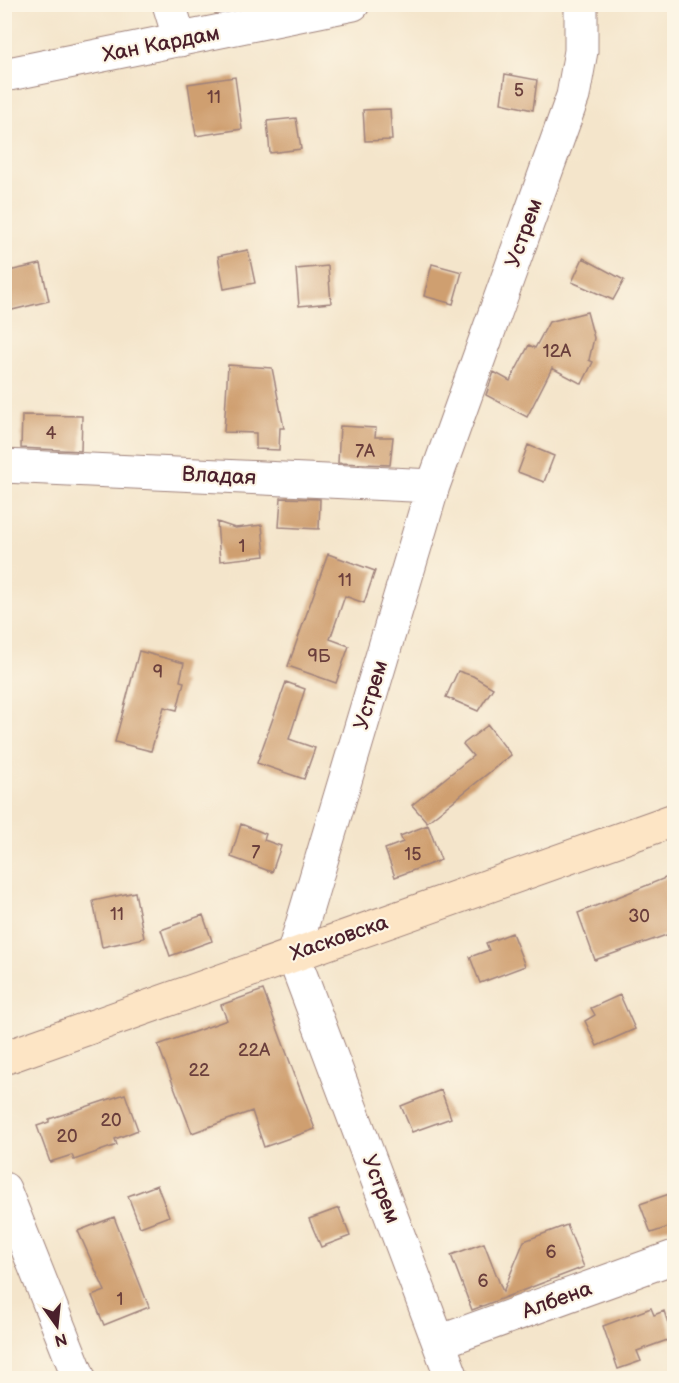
<svg xmlns="http://www.w3.org/2000/svg" width="679" height="1383" viewBox="0 0 679 1383" font-family="'Balsamiq Sans',sans-serif">
<style>
.building{fill:#cf9f70}
.lines{fill:none;stroke-linecap:round;stroke-linejoin:round}
.street-casing{stroke:#9f827b;stroke-width:35}
.secondary-casing{stroke:#9f827b;stroke-width:35}
.street{stroke:#fff;stroke-width:33}
.secondary{stroke:#fde5c5;stroke-width:33}
.labels{text-anchor:middle;dominant-baseline:central;stroke-width:4.5;stroke-linejoin:round;paint-order:stroke}
.number-label{font-size:18px;fill:#6b3f3c}
.street-label{font-size:21px;fill:#4a1f2b;stroke:#fcf5e5}
</style>
<rect width="100%" height="100%" fill="#fcf5e5"/>
<filter id="ink" filterUnits="userSpaceOnUse"><feTurbulence type="fractalNoise" baseFrequency=".0167" numOctaves="2"/><feDisplacementMap in="SourceGraphic" scale="12" xChannelSelector="R" yChannelSelector="G"/><feConvolveMatrix kernelMatrix="1 2 1 2 8 2 1 2 1" color-interpolation-filters="sRGB"/></filter>
<filter id="wash" filterUnits="userSpaceOnUse"><feTurbulence type="fractalNoise" baseFrequency=".008" numOctaves="4" result="noise"/><feDisplacementMap in="SourceGraphic" scale="24" xChannelSelector="R" yChannelSelector="G"/><feGaussianBlur stdDeviation="1.35" result="paint"/><feColorMatrix in="noise" values="0 0 0 0 0 0 0 0 0 0 0 0 0 0 0 0 0 1.4 0 .05"/><feComposite in="paint" operator="in"/></filter>
<g filter="url(#wash)">
<rect width="100%" height="100%" fill="#f4e5cb"/>
<g id="blocks">
<!-- building -->
<path class="building" d="M505,74L537,80L533,110L501,103Z
M235,77L242,129L196,136L188,84Z
M390,109L392,140L365,141L363,110Z
M296,118L301,149L270,153L267,121Z
M248,250L255,283L224,289L218,256Z
M583,258L624,280L613,300L572,282Z
M41,264L49,301L8,311L4,295V272Z
M432,264L462,272L453,304L424,296Z
M328,266L331,303L299,306L296,269Z
M587,312L594,338L589,360L593,362L582,384L552,368L527,417L486,395L494,372L510,381L529,345L535,348L549,322Z
M228,365L272,368L284,428H280L279,450L256,449V433L224,432Z
M22,415L82,416L81,451L21,448Z
M340,426L376,428L375,437H393L390,465L338,463Z
M528,445L554,456L544,482L518,472Z
M281,498L320,499L319,529L279,527Z
M217,522L235,528L262,525L265,556L220,561Z
M328,554L375,571L364,603L345,596L330,639L349,646L336,683L288,666Z
M139,651L184,663L180,681L184,682L177,710L164,707L151,751L115,742Z
M458,671L473,676L493,688L478,711L446,697Z
M286,682L305,689L289,739L315,748L304,779L257,763Z
M488,725L511,755L427,822L412,805L473,756L463,744Z
M241,824L266,834L264,840L281,846L272,872L231,857Z
M428,825L441,860L395,877L385,849L403,842L400,836Z
M675,874V932L595,960L578,913Z
M135,892L144,938L102,947L93,901Z
M203,915L212,941L170,956L161,930Z
M512,933L525,966L480,983L470,957L489,950L486,943Z
M263,990L315,1129L264,1147L252,1111L192,1133L158,1045L227,1020L221,1005Z
M620,995L635,1029L597,1046L585,1021L595,1015L591,1008Z
M441,1090L451,1118L412,1132L401,1106Z
M125,1094L138,1130L115,1139L117,1145L74,1160L72,1155L50,1162L37,1126L49,1122V1119Z
M157,1185L169,1216L140,1227L128,1196Z
M675,1192V1225L651,1233L640,1204Z
M339,1208L350,1236L321,1247L309,1219Z
M114,1217L149,1307L104,1325L92,1296L105,1291L78,1231Z
M567,1225L584,1267L472,1310L451,1255L484,1243L503,1292L524,1241Z
M651,1308L654,1315L664,1311L673,1338L637,1351L641,1361L618,1369L603,1326Z"/>
</g>
</g>
<g filter="url(#ink)">
<use href="#blocks" fill-opacity="0" stroke="#9f827b" stroke-width="1.5"/>
<g class="lines">
<!-- street casing -->
<g class="street-casing">
<path id="street" d="M169,4L180,40
M4,75L353,4
M4,466L433,486
M4,1189L79,1378
M439,1342L674,1257
M452,1378L293,955L433,486L573,96L581,51V4"/>
</g>
<!-- secondary casing -->
<g class="secondary-casing">
<path id="secondary" d="M4,1058L674,820"/>
</g>
<!-- street -->
<use href="#street" class="street"/>
<!-- secondary -->
<use href="#secondary" class="secondary"/>
</g>
</g>
<g class="labels">
<!-- number labels -->
<g class="number-label">
<text x="519" y="90">5</text>
<text x="214" y="97">11</text>
<text x="557" y="351">12А</text>
<text x="51" y="433">4</text>
<text x="365" y="451">7А</text>
<text x="242" y="546">1</text>
<text x="345" y="580">11</text>
<text x="319" y="656">9Б</text>
<text x="158" y="672">9</text>
<text x="256" y="852">7</text>
<text x="413" y="854">15</text>
<text x="117" y="914">11</text>
<text x="639" y="916">30</text>
<text x="254" y="1050">22А</text>
<text x="199" y="1070">22</text>
<text x="111" y="1120">20</text>
<text x="67" y="1136">20</text>
<text x="551" y="1252">6</text>
<text x="483" y="1281">6</text>
<text x="120" y="1299">1</text>
</g>
<!-- street labels -->
<g class="street-label">
<text transform="translate(161 44) rotate(-11)">Хан Кардам</text>
<text transform="translate(524 233) rotate(-70)">Устрем</text>
<text transform="translate(219 476) rotate(3)">Владая</text>
<text transform="translate(371 695) rotate(-73)">Устрем</text>
<text transform="translate(339 938) rotate(-19)">Хасковска</text>
<text transform="translate(381 1189) rotate(69)">Устрем</text>
<text transform="translate(557 1300) rotate(-20)">Албена</text>
</g>
</g>
<!-- margin -->
<rect width="679" height="1383" fill="none" stroke="#fcf5e5" stroke-width="24"/>
<!-- north arrow -->
<g transform="translate(57 1326) rotate(165)" stroke="#fcf5e5" stroke-width="4.5" paint-order="stroke">
<path d="M0-4.5L10 22L0 15L-10 22Z" fill="#4a1f2b"/>
<text y="-9" font-size="16" font-weight="bold" text-anchor="middle" fill="#4a1f2b">N</text>
</g>
</svg>
